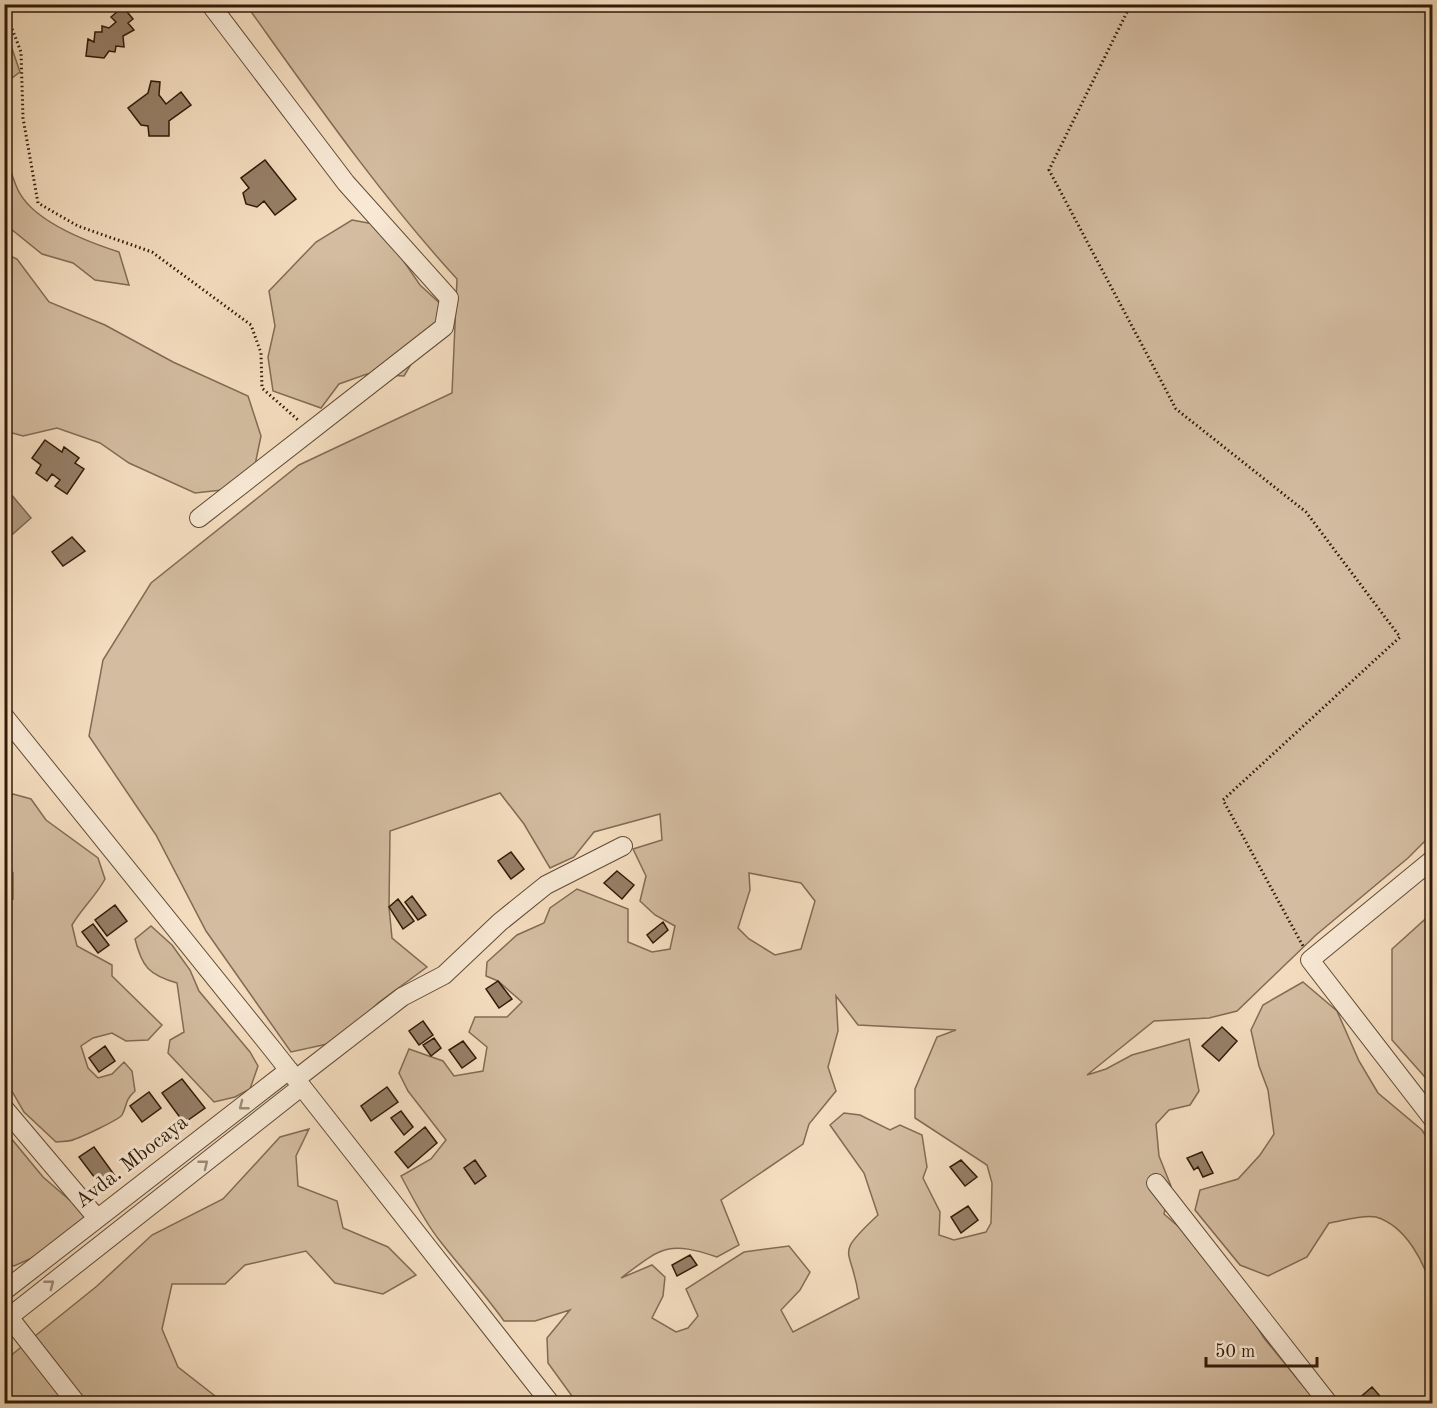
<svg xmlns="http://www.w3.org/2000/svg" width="1437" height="1408" viewBox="0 0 1437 1408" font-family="'Old Standard TT',serif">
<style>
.green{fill:#d3bca0;stroke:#826b54;stroke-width:1.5;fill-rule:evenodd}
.water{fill:#b19b81;stroke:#7d6751;stroke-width:1.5}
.building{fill:#967f67;stroke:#301a08;stroke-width:1.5}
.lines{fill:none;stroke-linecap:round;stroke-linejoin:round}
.street-casing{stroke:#614b36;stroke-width:20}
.path{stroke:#301a08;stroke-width:3;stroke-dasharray:1.5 3;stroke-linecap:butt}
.street{stroke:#f8e9d5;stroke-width:18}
.oneway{stroke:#9e8c79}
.labels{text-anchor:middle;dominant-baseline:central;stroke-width:6;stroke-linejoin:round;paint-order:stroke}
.street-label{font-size:21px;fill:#301a08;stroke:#f8e9d5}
</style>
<rect width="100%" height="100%" fill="#f4ddbf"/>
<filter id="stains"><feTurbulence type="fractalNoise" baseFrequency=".00333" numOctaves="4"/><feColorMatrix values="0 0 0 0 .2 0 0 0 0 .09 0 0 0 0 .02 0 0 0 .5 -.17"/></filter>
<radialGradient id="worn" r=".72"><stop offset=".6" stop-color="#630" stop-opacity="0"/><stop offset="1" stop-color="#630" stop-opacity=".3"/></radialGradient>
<!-- green -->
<path class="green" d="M250,5H1432V834L1408,858L1316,935L1237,1011L1209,1018L1154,1021L1087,1075L1106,1069L1132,1055L1189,1039L1199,1091L1190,1105L1169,1110L1156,1124L1159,1156L1171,1186L1164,1214L1195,1241L1246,1309L1264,1338L1317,1403H577L548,1363L547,1338L570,1310L535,1321H504C484,1293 461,1268 440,1241C424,1221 413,1198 401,1176L431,1159L446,1140L408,1091L399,1073L409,1049L443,1061L454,1076L483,1071L487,1047L469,1032L475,1017H507L522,1002L498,981L486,976L487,962L517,935L544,923L550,908L577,889L628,909V942L652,952L670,949L675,926L655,915L640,901L646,876L633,849L662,840L660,814L594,832L574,857L550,868L524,824L500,793L390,831L389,907L392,938L427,967L378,1003L341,1041L291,1052L206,931L156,835L89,736L103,660L151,583L299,465L452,393L457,279C381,196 317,104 252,13ZM749,873L801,883L815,901L801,949L775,955L749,939L738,928L750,890ZM836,996L858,1025L956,1030L937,1037L915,1089V1118L987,1165L992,1183L991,1223L986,1232L954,1240L939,1235L940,1212L923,1178L927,1167L922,1135L900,1125L890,1130L860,1115L844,1113L830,1125L864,1173L878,1215C832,1258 852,1245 859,1298L793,1332L781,1310L800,1290L810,1272L789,1246L744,1252L686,1289L698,1316L688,1328L676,1332L652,1318L663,1296L665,1277L652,1265L621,1278C661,1248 667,1240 717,1257L739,1245L721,1200L803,1144L809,1124L836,1091L828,1067L838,1031Z
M4,25L20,72L5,83H4Z
M4,145C8,159 11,176 18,190C33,221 88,242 119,252L129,285L95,280L73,263L42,254L6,225Z
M352,220L379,225L420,285L445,308L404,376L367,374L339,384L321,408L273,391L268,357L275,326L269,291L316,242Z
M4,253L17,259L49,302L105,325L173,362L248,396L261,436L255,465L240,488L195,493L129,463L100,443L57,428L23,436L5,431Z
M13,794L31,799L46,820L98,858L105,879C96,896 82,908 72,925L77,946L112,965V976L162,1025L148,1040L126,1041L112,1033L93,1038L81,1046L88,1068L98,1078L112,1074L124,1062L132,1071L135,1091C124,1101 128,1104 122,1115C120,1119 82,1137 75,1139C70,1142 62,1141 56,1142L24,1112L5,1079L4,896L13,899V873L5,864L4,803Z
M1432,913V1085L1392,1040V949Z
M151,926L172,945L190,970L199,991L250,1052L258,1066L250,1089L235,1097L214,1102L168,1053L170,1040L184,1032L177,983C149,975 142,967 135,939Z
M1303,982L1337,1011L1359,1061L1378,1093L1422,1130L1432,1146V1289C1424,1262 1406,1226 1376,1217C1364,1214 1342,1221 1329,1223L1307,1257L1268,1276L1240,1265L1195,1210L1200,1190L1238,1179L1260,1155L1274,1134L1268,1090L1259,1066L1251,1030L1263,1005Z
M309,1129L296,1156L298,1186L337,1201L343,1228L388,1247L416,1275L383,1294L335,1283L306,1251L245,1265L225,1284H172L162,1329L178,1367L224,1403H5L4,1361L97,1286L152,1235L223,1199L280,1137Z
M5,1131L43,1177L87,1215L59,1246L14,1266L5,1263L4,1241L10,1231L5,1225Z"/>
<!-- water -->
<path class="water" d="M5,487L31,518L6,540L4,539Z"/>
<!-- building -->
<path class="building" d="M123,7L133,19L128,23L134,30L123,36L124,47L116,46L115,52L109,51L104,58L86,56L88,39L94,42L95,32H102V26L109,28L116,22L111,17Z
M151,81L160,82L159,95L166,104L181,92L191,105L169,121V136H149L148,126L141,125L128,108L148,93Z
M265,160L296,199L275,215L264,201L257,207L246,204L243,193L249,188L241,178Z
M45,440L62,452L64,447L79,458L75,463L84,469L67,494L55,486L60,480L52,474L47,481L36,473L41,465L32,458Z
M72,537L85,551L63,566L52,552Z
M511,852L524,869L511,879L498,861Z
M617,871L634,885L622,899L604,883Z
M412,896L426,915L418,920L405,902Z
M398,899L414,921L403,929L389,907Z
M115,905L127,921L107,936L95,920Z
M663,922L668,930L653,943L647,935Z
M93,924L109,945L98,953L82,932Z
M498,981L512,999L499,1008L486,989Z
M423,1021L433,1035L419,1045L409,1031Z
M1222,1027L1237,1041L1219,1061L1202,1046Z
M434,1038L441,1048L431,1056L423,1045Z
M463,1041L476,1058L462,1068L449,1050Z
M105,1046L115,1061L99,1072L89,1058Z
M182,1079L205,1108L184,1123L162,1093Z
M387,1087L398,1102L371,1121L361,1106Z
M149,1092L161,1108L142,1122L130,1106Z
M401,1111L413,1127L404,1135L391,1118Z
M425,1127L437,1143L408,1168L395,1152Z
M94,1147L118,1180L104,1190L79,1157Z
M1202,1152L1213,1173L1203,1177L1198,1167L1194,1170L1187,1158Z
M475,1160L486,1176L475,1184L464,1168Z
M961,1160L977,1177L965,1186L950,1167Z
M968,1206L978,1220L961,1233L951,1217Z
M690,1255L697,1265L677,1276L672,1265Z
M1372,1387L1386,1403L1358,1404L1356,1401Z"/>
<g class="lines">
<!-- street casing -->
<g class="street-casing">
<path id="street" d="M199,518L444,327L449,298L346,183L210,4
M4,716L273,1050L551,1404
M1432,860L1310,960L1432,1118
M296,1079L402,997L444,975L500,922L546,885L623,846
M4,1108L97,1218
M1156,1183L1329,1404
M4,1291L289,1070
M9,1317L77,1404
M4,1321L301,1087"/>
</g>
<!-- path -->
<path class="path" d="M1131,4L1049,170L1176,409L1306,512L1400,637L1223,800L1303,946
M4,8L21,52L23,118L38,203L78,226L152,252L251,325L261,353L262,388L299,421"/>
<!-- street -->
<use href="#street" class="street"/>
</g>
<!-- one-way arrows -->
<defs><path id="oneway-chevron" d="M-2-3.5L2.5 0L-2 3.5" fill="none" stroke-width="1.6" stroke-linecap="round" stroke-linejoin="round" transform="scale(1.5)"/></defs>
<g class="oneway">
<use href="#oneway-chevron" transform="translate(243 1106) rotate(142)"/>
<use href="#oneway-chevron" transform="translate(204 1164) rotate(-38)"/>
<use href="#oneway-chevron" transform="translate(50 1284) rotate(-38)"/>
</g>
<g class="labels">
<!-- street labels -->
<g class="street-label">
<text transform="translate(132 1162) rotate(-38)">Avda. Mbocaya</text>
</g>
</g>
<!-- margin -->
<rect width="1437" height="1408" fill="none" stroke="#f4ddbf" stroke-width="24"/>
<rect x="6" y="6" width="1425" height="1396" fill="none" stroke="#301a08" stroke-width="3"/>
<rect x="12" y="12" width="1413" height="1384" fill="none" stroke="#301a08" stroke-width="1.5"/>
<!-- scale -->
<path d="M1206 1357v9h111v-9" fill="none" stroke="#301a08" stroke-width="3"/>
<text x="1215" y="1357" font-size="18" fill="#301a08" stroke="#f8e9d5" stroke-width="4.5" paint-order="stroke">50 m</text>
<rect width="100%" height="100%" filter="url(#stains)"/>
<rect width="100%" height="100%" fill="url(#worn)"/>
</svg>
